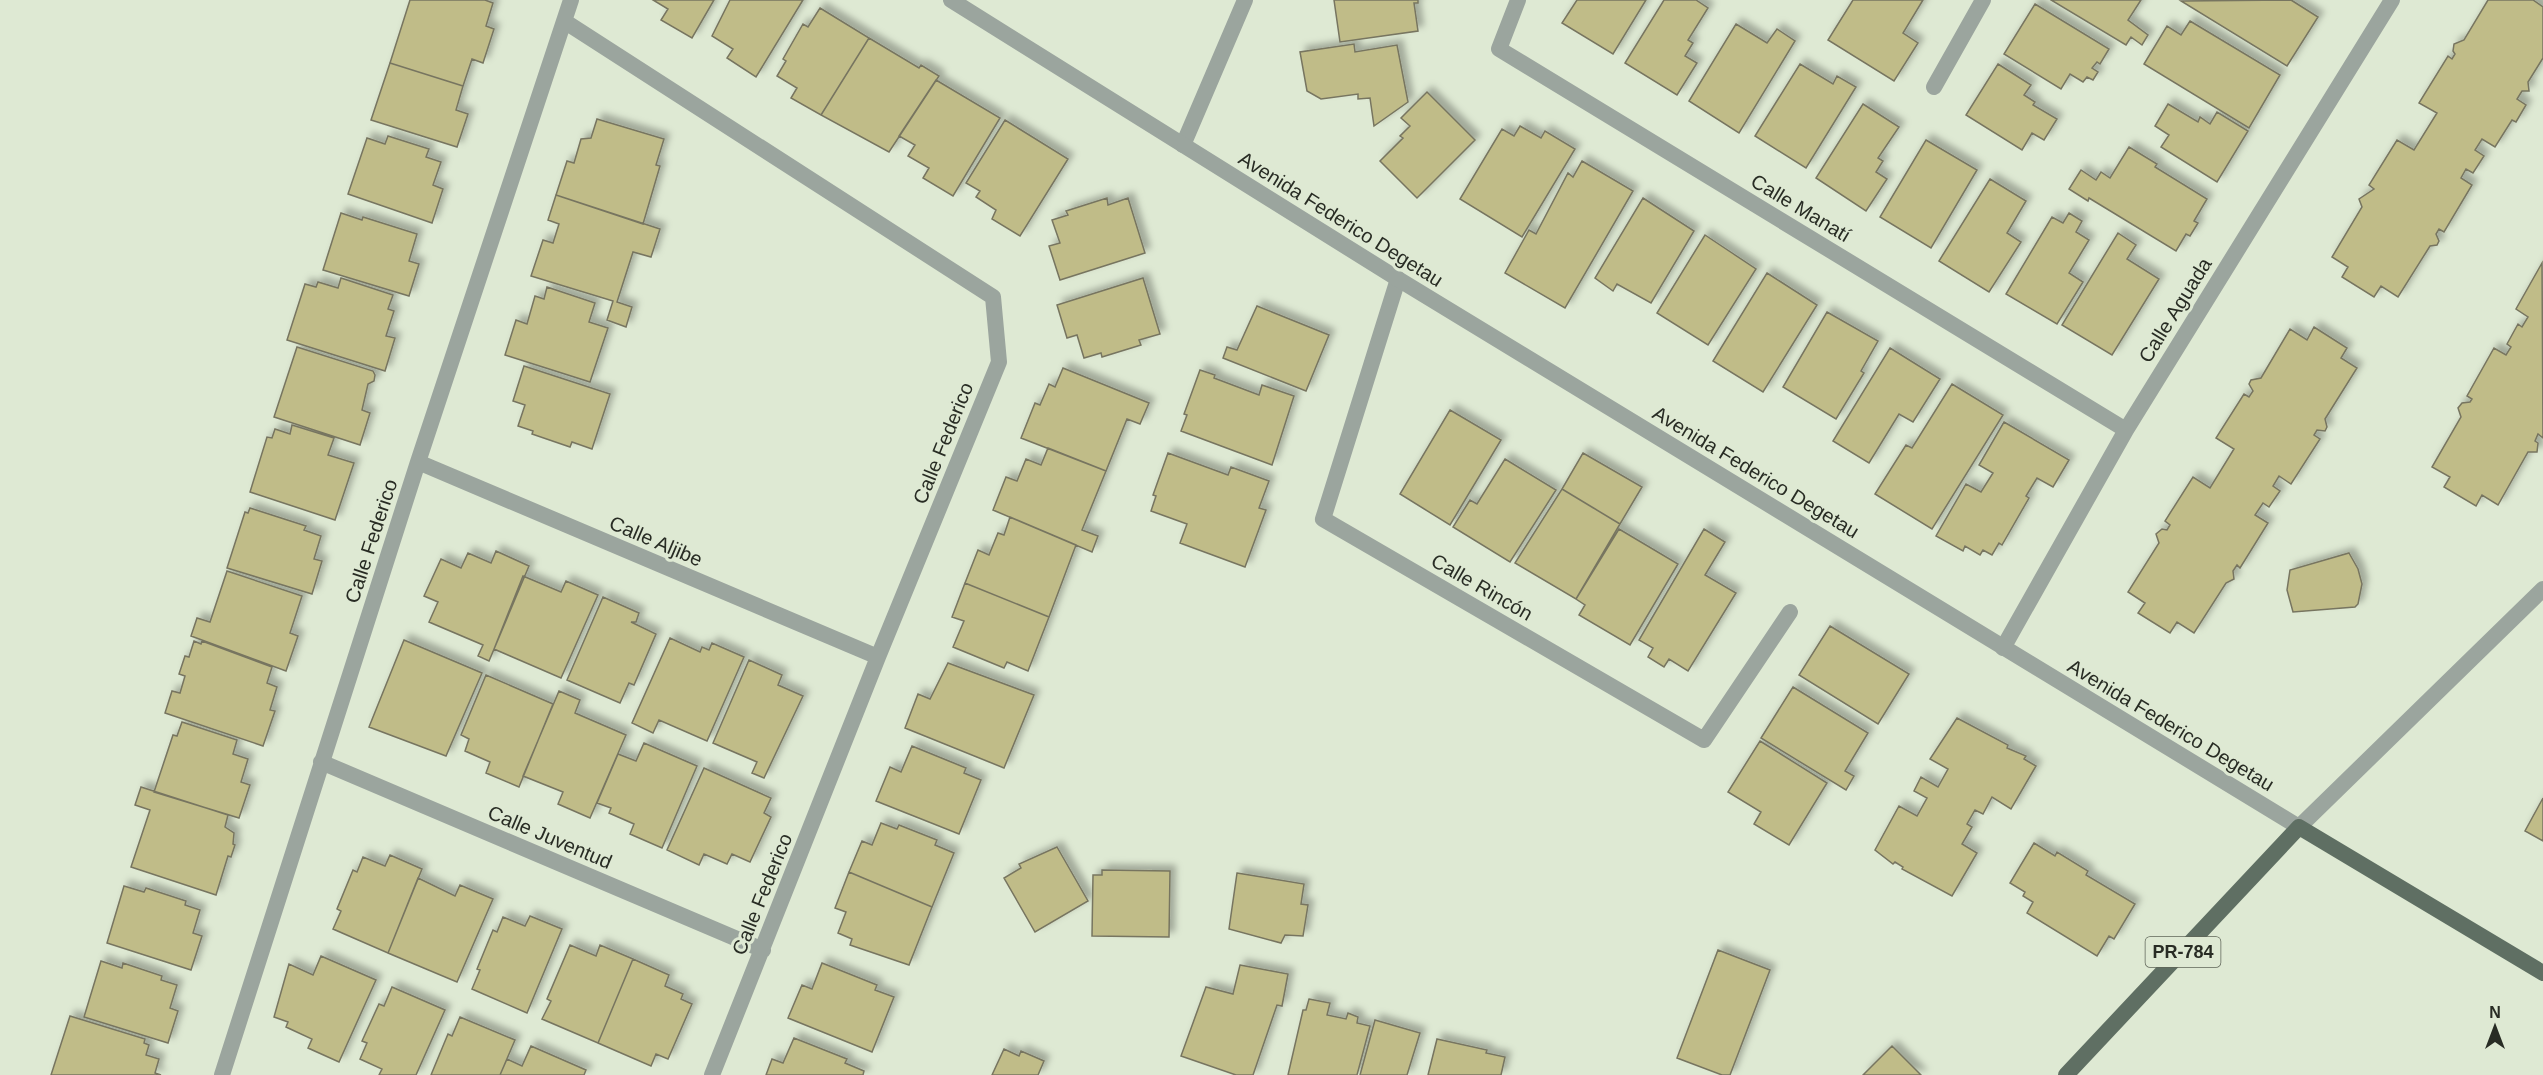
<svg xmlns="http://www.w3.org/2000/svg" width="2543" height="1075" viewBox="0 0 2543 1075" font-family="Arial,sans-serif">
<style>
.building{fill:#c0bc88;stroke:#777560;stroke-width:1.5;filter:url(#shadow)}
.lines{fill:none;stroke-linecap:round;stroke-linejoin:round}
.service{stroke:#9ba59e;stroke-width:16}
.minor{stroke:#9ba59e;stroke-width:16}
.tertiary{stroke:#9ba59e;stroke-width:16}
.primary{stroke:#5f6f63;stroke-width:16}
.labels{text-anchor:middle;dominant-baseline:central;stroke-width:6;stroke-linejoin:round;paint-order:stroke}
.shield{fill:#dee9d3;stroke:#5f6558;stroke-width:1.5}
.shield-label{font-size:18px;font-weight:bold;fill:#282c24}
.street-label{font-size:20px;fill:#282c24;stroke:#dee9d3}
</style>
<defs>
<filter id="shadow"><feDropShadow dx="5.5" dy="-5.5" stdDeviation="3" flood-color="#0004"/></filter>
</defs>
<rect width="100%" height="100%" fill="#dee9d3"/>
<!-- building -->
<path class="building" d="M410,0H485L493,3L486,26L494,29L483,63L472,59L463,86L390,63Z
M653,0H714L692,38L661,20L668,9Z
M730,0H803L756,77L727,58L733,49L712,36Z
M1334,0H1418V3H1414L1418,31L1340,42Z
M1577,0H1646L1613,54L1562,23Z
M1664,0H1696L1708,8L1688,40L1693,43L1685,56L1697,63L1677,95L1625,63Z
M1853,0H1923L1903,33L1918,43L1894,81L1828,40Z
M2051,0H2141L2128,20L2148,35L2142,45L2131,37L2126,45Z
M2291,0L2318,17L2287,66L2181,1Z
M2488,0H2533L2543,7V58L2528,82L2529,91H2522L2517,99L2526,105L2516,122L2512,120L2495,147L2482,139L2475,150L2484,156L2473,173L2466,169L2461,178L2472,185L2444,232L2439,229L2436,234L2439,241L2437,245L2430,246L2398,297L2381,286L2374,297L2342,277L2348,267L2332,257L2362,207L2359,199L2374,189L2369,185L2397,140L2414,150L2437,113L2419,103L2448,56L2452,59L2455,54L2453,51L2454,44L2464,40Z
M2035,4L2109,49L2100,64L2097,62L2092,68L2098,72L2093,80L2087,77L2083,82L2070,74L2061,89L2004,54Z
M820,8L869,38L821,115L791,98L797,88L777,76L786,61L783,59L803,24L808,27Z
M2190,21L2280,75L2249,128L2144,64L2167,26L2181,35Z
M1736,24L1767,43L1777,29L1795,41L1739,133L1689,101Z
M869,38L919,68L921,65L939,76L889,152L821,115Z
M1354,44L1355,52L1397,45L1408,102L1374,126L1370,98L1358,99V94L1321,99L1307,91L1300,52Z
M390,63L463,86L456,110L468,114L457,147L371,120Z
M1800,64L1833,84L1837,76L1856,87L1806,168L1755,136Z
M1998,64L2031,85L2024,95L2035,102L2033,105L2057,119L2044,140L2032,133L2022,150L1966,115Z
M936,80L1000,118L953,196L923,178L929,168L908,156L915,145L899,136Z
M1427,92L1475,140L1417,198L1380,161L1403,138L1400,136L1410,126L1401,118Z
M1863,104L1899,127L1878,158L1883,161L1876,172L1887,179L1866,211L1816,178Z
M2168,104L2198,122L2200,117L2210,124L2217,112L2248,131L2217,182L2161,147L2169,135L2155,126Z
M597,119L664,139L656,165L660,166L643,224L556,195L567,161L574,163L581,139L591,138Z
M1005,120L1068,159L1020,236L992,219L996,210L976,197L980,191L966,183Z
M1520,126L1541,138L1545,131L1575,149L1522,237L1460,199L1502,129L1514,136Z
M388,136L429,149L426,157L441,162L433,185L443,189L432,223L348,194L367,138L385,144Z
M1926,140L1977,170L1931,248L1880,217Z
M2129,147L2157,164L2155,167L2207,199L2194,221L2198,223L2190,236L2186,234L2176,251L2089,198L2088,201L2069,189L2081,170L2096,180L2101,172L2110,178Z
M1582,161L1633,191L1565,308L1505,273L1529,230L1536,234L1568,173L1573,177Z
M1990,179L2026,201L2007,233L2021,242L1989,292L1939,261Z
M556,195L660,229L651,257L633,252L617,302L632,307L626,327L607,320L613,301L531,276L543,240L553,243L559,224L548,220Z
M1107,198L1108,205L1128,198L1145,253L1060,280L1049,246L1060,243L1052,220L1068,215L1066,211Z
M1643,198L1694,231L1651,303L1617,284L1613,291L1595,278Z
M341,213L362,220L363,217L417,234L409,261L419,264L409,296L323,270Z
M2069,213L2082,221L2076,232L2089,240L2069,273L2083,282L2057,324L2006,294L2052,217L2063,223Z
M2118,233L2136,245L2127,259L2159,279L2112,355L2062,325Z
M1705,235L1756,269L1708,345L1657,313Z
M2542,263L2543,438L2538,434L2535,441L2538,443L2537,452H2528L2498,505L2482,495L2476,506L2444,487L2450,477L2432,467L2461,417L2458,408L2462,403L2470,402L2472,399L2467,396L2494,348L2506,355L2511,347L2507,344L2518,324L2522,327L2528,317L2516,309Z
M1767,273L1817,305L1763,392L1713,361Z
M341,278L393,295L388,309L394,311L386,336L395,338L385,371L287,340L305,284L316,287L318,282L338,288Z
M1143,278L1160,334L1139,340L1141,345L1102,357L1101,353L1084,358L1077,335L1067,338L1057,305Z
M547,287L595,303L589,322L608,328L590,382L505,355L516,320L527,324L535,296L544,299Z
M1257,306L1329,335L1306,391L1223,358L1227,347L1237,350Z
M1827,312L1878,341L1861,371L1864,373L1836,419L1783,387Z
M2314,327L2347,348L2341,358L2357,368L2325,419L2327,427L2325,431L2317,430L2314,435L2320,439L2291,484L2279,476L2273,486L2280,491L2269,507L2263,503L2255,515L2268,523L2240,568L2237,565L2233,571L2234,579L2226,583L2194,633L2177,622L2170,633L2138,613L2145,603L2128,592L2159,543L2156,534L2162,529L2167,530L2170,525L2165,521L2193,477L2210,488L2234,449L2216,438L2244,394L2249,397L2253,391L2249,384L2251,380L2261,378L2290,329L2307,340Z
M297,347L373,371L375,375L374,381L368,384L362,410L370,413L360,445L274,417Z
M1890,348L1940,379L1913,422L1899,414L1869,463L1833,441Z
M524,366L610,394L592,449L572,442L570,447L532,434L533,431L518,426L525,405L513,401Z
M1063,368L1149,403L1140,424L1127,419L1106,471L1021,438L1035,403L1040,405L1049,384L1055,387Z
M1200,370L1215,375L1214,378L1259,395L1262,385L1294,396L1272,465L1181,431L1187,415L1184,414Z
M1952,384L2003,415L1932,529L1875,494L1906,445L1912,448Z
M1450,410L1501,440L1450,525L1400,494Z
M2004,422L2069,460L2053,487L2037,478L2026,496L2029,498L2002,545L1999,543L1992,555L1983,550L1980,555L1965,546L1963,551L1936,536L1966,484L1981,492L1993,473L1979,465Z
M292,425L334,438L328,455L354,463L335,520L250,492L267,437L272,438L275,429L290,434Z
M1048,448L1106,471L1082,530L1098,536L1092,552L993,510L1006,477L1017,481L1026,459L1041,465Z
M1168,453L1228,475L1231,467L1269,481L1259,508L1266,510L1245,567L1180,543L1187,524L1151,511L1156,496L1153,495Z
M1583,453L1642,487L1620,524L1562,489Z
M1505,459L1556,490L1510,562L1453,527L1470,500L1477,504Z
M1562,489L1620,524L1576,599L1515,563Z
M250,508L306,526L304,530L321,536L314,559L322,561L312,594L227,568L245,512L248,513Z
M1010,517L1076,545L1049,617L965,583L978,550L989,555L998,533L1004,535Z
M1619,529L1678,564L1630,645L1579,615L1585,605L1576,599Z
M1704,529L1725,542L1705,575L1736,593L1688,671L1669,659L1664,667L1648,657L1653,648L1639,640Z
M496,551L529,566L489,661L478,656L483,645L429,622L438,602L424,596L441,559L461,568L468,553L491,563Z
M2349,553L2358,569L2362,584L2358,604L2355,607L2293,612L2287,590L2290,570Z
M227,571L302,596L290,633L298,636L286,671L191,636L197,618L210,622Z
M523,576L561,592L566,581L598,595L561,678L494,649Z
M965,583L1049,617L1028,671L1007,662L1004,668L953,647L964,621L952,617Z
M603,597L639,613L636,622H631L656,634L634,685L629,683L620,703L567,680Z
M1830,626L1909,674L1878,724L1799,675Z
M670,638L700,652L702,647L709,650L712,643L744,657L707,741L659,720L653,733L632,723Z
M404,640L482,673L446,756L369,727Z
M194,641L201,644L202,641L272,667L267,683L277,687L270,710L275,711L263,746L165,713L172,691L180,693L185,676L179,674L185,656L189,657Z
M749,660L782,675L778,685L803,696L764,778L752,773L757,762L713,743Z
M948,663L1034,695L1004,768L905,728L918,694L930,699Z
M486,675L553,704L519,787L486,773L490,762L465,751L469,739L461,735Z
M1793,687L1868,733L1845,771L1854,776L1846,790L1761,738Z
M559,691L580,700L575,713L626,735L590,818L558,804L563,792L523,776Z
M1957,718L2008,745L2007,748L2026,756L2024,759L2036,766L2011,809L1992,797L1983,814L1975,810L1967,824L1972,827L1962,844L1977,853L1952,896L1902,869L1903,867L1895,862L1893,864L1875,850L1899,806L1917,816L1927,798L1914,791L1921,777L1938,787L1948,769L1930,759Z
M182,722L237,740L233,754L248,759L241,782L250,785L239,818L154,792L173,735L177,736Z
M1760,741L1827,783L1789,845L1754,824L1761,812L1728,792Z
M644,743L697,766L662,848L630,834L634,824L609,813L611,808L597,803L618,754L636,761Z
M912,746L966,768L964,773L981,780L959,834L876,801L890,767L901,772Z
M704,768L771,798L764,813L771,817L750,862L732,854L727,864L704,854L699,865L667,850Z
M141,787L228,815L225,827L234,833L233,844L235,845L231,857L228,856L216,895L131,867L150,810L135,805Z
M2543,798V841L2525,831Z
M881,823L897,829L899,825L937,840L935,845L954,853L932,907L849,872L862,841L872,845Z
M2034,843L2055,856L2057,852L2088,871L2086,875L2135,904L2114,939L2109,936L2097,956L2027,913L2033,902L2023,896L2025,892L2010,883Z
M1057,847L1088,901L1035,932L1004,878L1021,868L1019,864Z
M390,855L422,869L388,953L333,929L341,911L337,909L353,870L357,872L363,857L385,866Z
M1102,870L1170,871L1169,937L1092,936L1093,875H1102Z
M849,872L932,907L909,965L850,945L852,939L838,933L846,912L835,908Z
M1237,873L1304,884L1301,904L1308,905L1303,936L1285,935L1281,943L1229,929Z
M418,878L455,896L460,885L493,899L457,982L388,953Z
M124,886L144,892L146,888L186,901L185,905L200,910L193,933L202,936L191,970L107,943Z
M530,916L562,929L527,1013L472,989L480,970L477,969L493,930L497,932L503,917L525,926Z
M570,945L596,956L600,945L633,959L598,1043L542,1019L551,1001L547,999Z
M1718,950L1770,970L1730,1075H1722L1677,1058Z
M321,956L376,980L339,1062L308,1048L312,1039L286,1027L288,1022L274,1017L289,964L313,975Z
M633,959L669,975L665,986L683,994L681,999L692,1004L668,1059L656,1054L651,1066L598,1043Z
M101,961L122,968L123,963L162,976L161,980L177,985L170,1008L178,1011L168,1043L84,1017Z
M822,963L877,985L875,990L894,997L872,1052L788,1018L802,985L812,989Z
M1240,965L1288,974L1282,1006L1277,1005L1253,1075H1236L1181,1056L1206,987L1233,994Z
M392,987L445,1010L416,1075H379L382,1069L360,1059L367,1043L362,1041L379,1004L384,1006Z
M1309,999L1330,1003L1327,1015L1346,1019L1348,1013L1358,1017L1357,1023L1370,1026L1357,1075H1288L1303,1010H1306Z
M70,1016L145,1039L144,1043L149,1045L146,1055L159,1059L155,1073L161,1075H51Z
M460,1017L515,1040L500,1075H431L448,1034L452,1036Z
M1375,1020L1420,1033L1407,1075H1360Z
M794,1038L847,1059L845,1063L864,1071L863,1075H766L772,1059L783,1063Z
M1437,1039L1487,1050L1486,1053L1505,1057L1501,1075H1428Z
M531,1046L586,1070L584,1075H500L507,1059L522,1066Z
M1892,1046L1921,1075H1863Z
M1004,1049L1019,1056L1021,1051L1044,1061L1038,1075H992Z"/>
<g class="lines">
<!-- service -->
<path class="service" d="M1183,145L1245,0"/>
<!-- minor -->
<path class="minor" d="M1518,0L1499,49L2126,430
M564,21L993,297L999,362L878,657L712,1075
M1934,87L1983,0
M1398,279L1323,519L1704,740L1790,612
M418,462L878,657
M2003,648L2126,430L2392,0
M321,762L763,950
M2299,827L2543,589
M222,1075L418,462L571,0"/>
<!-- tertiary -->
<path class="tertiary" d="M951,0L1398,279L2299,827"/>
<!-- primary -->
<path class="primary" d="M2066,1075L2299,827L2543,973"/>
</g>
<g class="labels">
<!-- shield labels -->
<rect class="shield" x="2145.5" y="937" width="75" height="30" rx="4.5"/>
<g class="shield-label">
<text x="2183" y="952">PR-784</text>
</g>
<!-- street labels -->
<g class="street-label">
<text transform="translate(1801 208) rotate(31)">Calle Manatí</text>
<text transform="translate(1341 219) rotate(32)">Avenida Federico Degetau</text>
<text transform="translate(2175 310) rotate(-58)">Calle Aguada</text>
<text transform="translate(943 443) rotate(-68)">Calle Federico</text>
<text transform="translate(1756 472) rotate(31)">Avenida Federico Degetau</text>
<text transform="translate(371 541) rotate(-72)">Calle Federico</text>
<text transform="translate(656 541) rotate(23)">Calle Aljibe</text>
<text transform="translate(1482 587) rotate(30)">Calle Rincón</text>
<text transform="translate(2171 725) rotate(31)">Avenida Federico Degetau</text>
<text transform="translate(550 837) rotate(23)">Calle Juventud</text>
<text transform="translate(762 894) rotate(-68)">Calle Federico</text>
</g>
</g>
<!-- north arrow -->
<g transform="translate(2495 1027)" stroke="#dee9d3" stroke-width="4.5" paint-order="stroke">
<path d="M0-4.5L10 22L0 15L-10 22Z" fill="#282c24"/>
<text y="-9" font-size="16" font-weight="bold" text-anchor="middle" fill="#282c24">N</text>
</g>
</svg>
